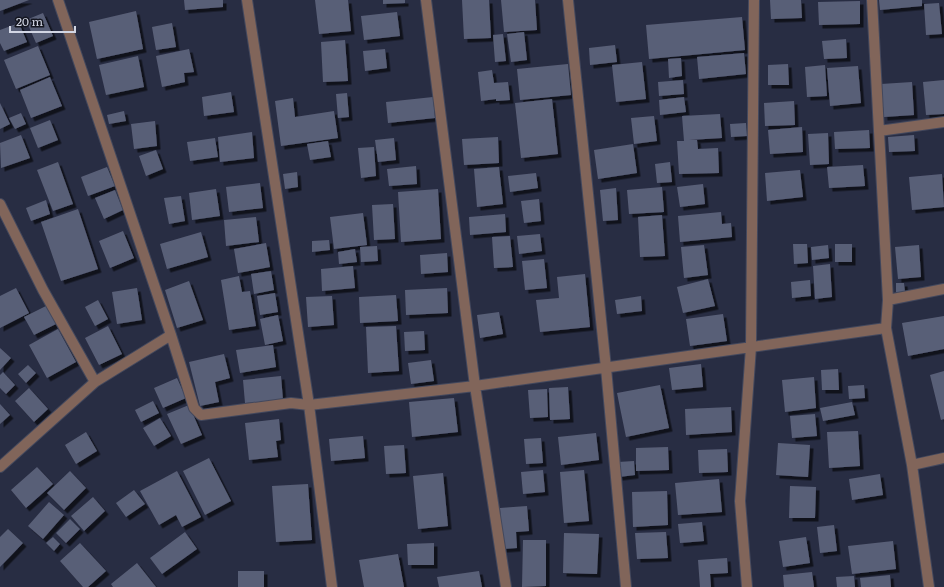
<svg xmlns="http://www.w3.org/2000/svg" width="944" height="587" viewBox="0 0 944 587" font-family="Literata,serif">
<style>
.building{fill:#595f77;filter:url(#shadow)}
.lines{fill:none;stroke-linecap:round;stroke-linejoin:round}
.minor-casing{stroke:#43485d;stroke-width:12}
.minor{stroke:#81655a;stroke-width:10}
</style>
<defs>
<filter id="shadow"><feDropShadow dx="3.5" dy="3.5" stdDeviation="0" flood-color="#0009"/></filter>
</defs>
<rect width="100%" height="100%" fill="#282d43"/>
<!-- building -->
<path class="building" d="M0,0H29L0,11Z
M184,0H223V7L185,10Z
M315,0H348L351,31L319,34Z
M383,0H405V3L383,4Z
M462,0H489L491,38L464,39Z
M501,0H535L537,30L504,32Z
M770,0H801L802,18L771,19Z
M879,0H922V6L880,10Z
M860,1V24L819,25L818,2Z
M939,3L942,34L926,35L924,4Z
M136,11L143,49L97,59L89,22Z
M397,12L400,36L364,40L361,16Z
M43,13L53,36L36,43L26,20Z
M742,17L745,50L649,59L646,25Z
M19,23L27,42L4,51L0,43V30Z
M172,23L176,47L156,50L152,27Z
M524,32L527,60L511,62L507,34Z
M503,34L506,61L495,62L493,35Z
M846,39L847,58L824,59L822,41Z
M345,40L348,81L323,82L321,42Z
M615,45L617,62L590,65L589,48Z
M38,46L50,75L16,89L4,60Z
M189,49L194,72L184,73L185,82L162,87L156,56Z
M385,49L387,68L365,71L363,51Z
M744,53L746,74L699,79L697,57Z
M138,56L144,87L106,95L99,65Z
M681,58L682,76L669,78L668,59Z
M642,62L646,99L616,102L612,65Z
M568,64L571,95L520,100L517,69Z
M788,64L789,85H768V65Z
M825,65L827,96L807,97L805,67Z
M858,66L861,103L830,106L827,68Z
M492,70L494,83L508,82L510,100L496,101V99L481,101L478,72Z
M50,77L62,106L31,118L20,90Z
M683,80L684,94L659,96L658,82Z
M944,80V114L926,115L923,82Z
M912,82L914,115L884,117L881,84Z
M231,92L234,112L204,116L202,97Z
M347,93L349,117L338,118L336,94Z
M433,97L435,118L388,123L386,102Z
M684,97L686,112L660,115L659,100Z
M293,98L295,117L334,111L338,138L281,146L275,101Z
M552,99L558,154L521,158L515,103Z
M794,101L795,125L765,126L764,103Z
M0,103L10,124L0,129Z
M124,111L126,121L109,124L107,115Z
M21,113L26,124L15,129L9,118Z
M720,114L722,138L689,140H697L698,149L718,148L719,173L679,174L677,141H684L682,116Z
M654,116L657,141L634,144L631,118Z
M50,120L58,140L38,148L30,128Z
M155,121L157,146L134,149L131,124Z
M746,123L747,136L731,137L730,124Z
M802,127L803,152L770,154L768,130Z
M869,130L870,148L835,149L834,132Z
M252,132L254,158L220,162L218,137Z
M828,133L829,164L810,165L808,134Z
M21,135L30,158L1,168L0,143Z
M914,135L915,151L889,152L888,137Z
M498,137L499,163L464,165L462,139Z
M215,138L218,157L190,161L187,142Z
M394,138L396,160L378,162L375,140Z
M328,141L331,157L310,160L307,144Z
M633,144L637,173L598,179L594,150Z
M374,147L376,176L361,178L358,148Z
M156,150L163,169L146,176L139,156Z
M58,162L73,204L53,211L37,170Z
M670,162L672,182L657,183L655,164Z
M863,165L865,186L829,188L827,167Z
M416,166L417,184L389,186L387,169Z
M107,167L115,186L88,196L81,177Z
M499,167L503,204L477,207L474,169Z
M800,170L803,197L767,201L765,173Z
M297,172L298,187L285,189L283,174Z
M536,173L538,188L510,192L508,176Z
M942,174L944,207L912,210L909,177Z
M260,183L263,208L229,212L226,187Z
M703,184L705,204L680,207L677,187Z
M662,187L664,212L629,214L627,190Z
M616,188L618,220L603,221L600,190Z
M216,189L220,216L192,220L189,193Z
M438,189L441,239L401,242L398,192Z
M115,190L123,210L104,219L95,198Z
M181,196L185,221L169,224L164,198Z
M539,199L541,221L524,223L521,201Z
M46,200L50,214L31,221L26,208Z
M393,204L395,239L374,240L372,205Z
M78,209L98,269L61,281L41,222Z
M721,212L722,224L731,223L732,237L680,242L678,216Z
M363,213L367,245L334,249L330,217Z
M505,214L506,232L470,235L469,217Z
M662,215L665,256L640,257L638,217Z
M256,217L259,242L226,246L224,220Z
M123,231L134,258L110,268L99,241Z
M201,232L208,257L167,269L160,244Z
M540,234L542,251L519,254L517,236Z
M510,236L513,267L494,268L492,237Z
M329,240L330,250L312,252V241Z
M266,243L270,267L238,273L234,249Z
M793,244H807L808,263L794,264Z
M835,244H852V262H835Z
M704,245L708,275L684,278L681,247Z
M828,245L829,258L812,260L811,247Z
M919,245L921,277L898,279L895,247Z
M377,246L378,261L361,262L360,247Z
M355,249L357,262L339,264L338,252Z
M447,253L448,272L421,274L420,255Z
M544,259L547,288L525,290L522,261Z
M830,264L832,297L815,299L813,266Z
M353,266L355,288L322,291L321,269Z
M271,271L274,290L254,294L251,274Z
M585,274L590,327L540,332L536,300L559,298L557,277Z
M239,276L242,292L250,291L256,326L229,330L221,280Z
M708,279L715,306L683,313L677,287Z
M810,280L811,296L792,298L791,282Z
M189,281L203,320L177,328L165,290Z
M896,283H904L905,292H896Z
M16,288L29,313L0,328V296Z
M137,288L142,320L117,324L112,292Z
M447,288L448,313L406,315L405,290Z
M275,293L278,312L260,315L257,296Z
M396,295L398,321L360,323L359,297Z
M332,296L334,325L308,327L306,297Z
M641,296L642,311L617,314L615,300Z
M98,300L108,319L95,326L85,307Z
M48,305L58,323L34,335L24,317Z
M499,312L503,334L480,338L477,315Z
M723,314L727,341L690,346L686,319Z
M278,315L283,341L265,345L260,319Z
M944,316V349L908,356L902,323Z
M108,326L122,354L99,365L85,338Z
M396,326L399,371L368,373L366,327Z
M58,329L76,362L47,378L29,345Z
M424,331L425,350L405,351L404,332Z
M273,345L276,367L240,373L236,350Z
M0,348L11,358L0,370Z
M224,354L230,378L215,382L219,402L200,406L189,362Z
M431,360L434,381L411,384L408,363Z
M701,364L703,387L672,390L669,368Z
M28,365L36,373L26,383L18,374Z
M838,369L839,390H822L821,370Z
M944,371V419L941,420L930,375Z
M3,372L15,385L6,394L0,388V375Z
M281,376L283,400L245,403L243,380Z
M814,377L816,408L785,412L782,380Z
M177,378L186,398L163,408L154,388Z
M660,385L669,428L626,437L617,393Z
M864,385L865,398L849,399L848,386Z
M568,387L570,419L550,420L549,388Z
M29,388L48,409L34,422L15,401Z
M547,389L548,417L530,418L528,390Z
M454,398L458,432L412,437L409,402Z
M153,401L159,413L141,422L135,410Z
M852,402L855,415L823,421L820,408Z
M0,404L10,415L0,424Z
M189,405L202,435L181,444L167,414Z
M731,407L732,432L686,435L685,409Z
M815,414L817,436L792,438L790,416Z
M160,418L171,436L154,446L143,428Z
M279,419L281,440L276,441L278,457L249,460L245,423Z
M858,431L860,466L829,468L827,432Z
M86,432L97,451L76,464L65,445Z
M596,433L599,460L561,465L558,437Z
M363,436L365,458L331,461L329,439Z
M541,438L543,463L526,464L524,439Z
M778,443L810,445L808,477L776,475Z
M404,445L406,473L386,474L384,446Z
M668,447L669,470L636,471V448Z
M727,449L728,472L699,473L698,450Z
M209,458L231,501L205,515L183,471Z
M634,461L635,475L619,477L618,462Z
M37,467L53,484L26,508L11,490Z
M543,470L545,492L523,494L521,472Z
M584,470L589,521L564,523L560,472Z
M70,471L86,488L64,510L47,493Z
M177,471L201,517L182,527L176,515L159,525L140,491Z
M443,473L448,526L418,529L413,476Z
M880,474L883,495L852,500L849,479Z
M719,479L722,512L678,515L675,483Z
M308,484L312,540L276,542L272,486Z
M790,486L816,487L815,518H789Z
M134,490L145,504L126,517L116,503Z
M667,491L668,525L633,527L632,492Z
M93,497L105,511L84,531L71,516Z
M49,502L64,515L43,539L28,526Z
M527,506L529,531L516,532L517,548L503,549L500,508Z
M70,519L80,529L66,543L56,533Z
M702,522L704,541L680,543L678,524Z
M834,525L837,551L820,553L817,527Z
M8,529L23,543L0,567V537Z
M185,532L197,549L162,574L150,558Z
M666,532L668,558L637,559L635,533Z
M564,533L599,534L597,574L563,573Z
M53,537L60,544L54,551L46,543Z
M806,537L810,563L783,567L779,541Z
M523,540H546V586L522,587Z
M893,541L896,569L852,574L848,546Z
M80,543L106,571L88,587H83L60,561Z
M434,543V565H408L407,544Z
M398,554L404,587H364L359,560Z
M727,558L728,573L710,574L711,587H700L698,560Z
M137,563L156,587H113L111,584Z
M238,571H264V587H238Z
M479,571L482,587H439L437,577Z
M812,572L814,587H784L783,575Z
M890,575L891,587H861L860,578Z
M854,576L855,587H837L836,577Z"/>
<g class="lines">
<!-- minor casing -->
<g class="minor-casing">
<path id="minor" d="M58,0L171,335L194,408L201,415L291,403L309,405L475,386L886,328
M247,0L309,405L332,587
M426,0L475,386L506,587
M568,0L606,368L626,587
M872,0L888,300L886,328L912,465L929,587
M879,131L944,122
M0,204L43,290L95,382L0,467
M888,300L944,289
M95,382L171,335
M912,465L944,458
M747,587L740,501L751,347L754,0"/>
</g>
<!-- minor -->
<use href="#minor" class="minor"/>
</g>
<!-- scale -->
<path d="M10 26v6h65v-6" fill="none" stroke="#d2d6e4" stroke-width="2"/>
<text x="16" y="26" font-size="12" fill="#d2d6e4" stroke="#141620" stroke-width="3" paint-order="stroke">20 m</text>
</svg>
